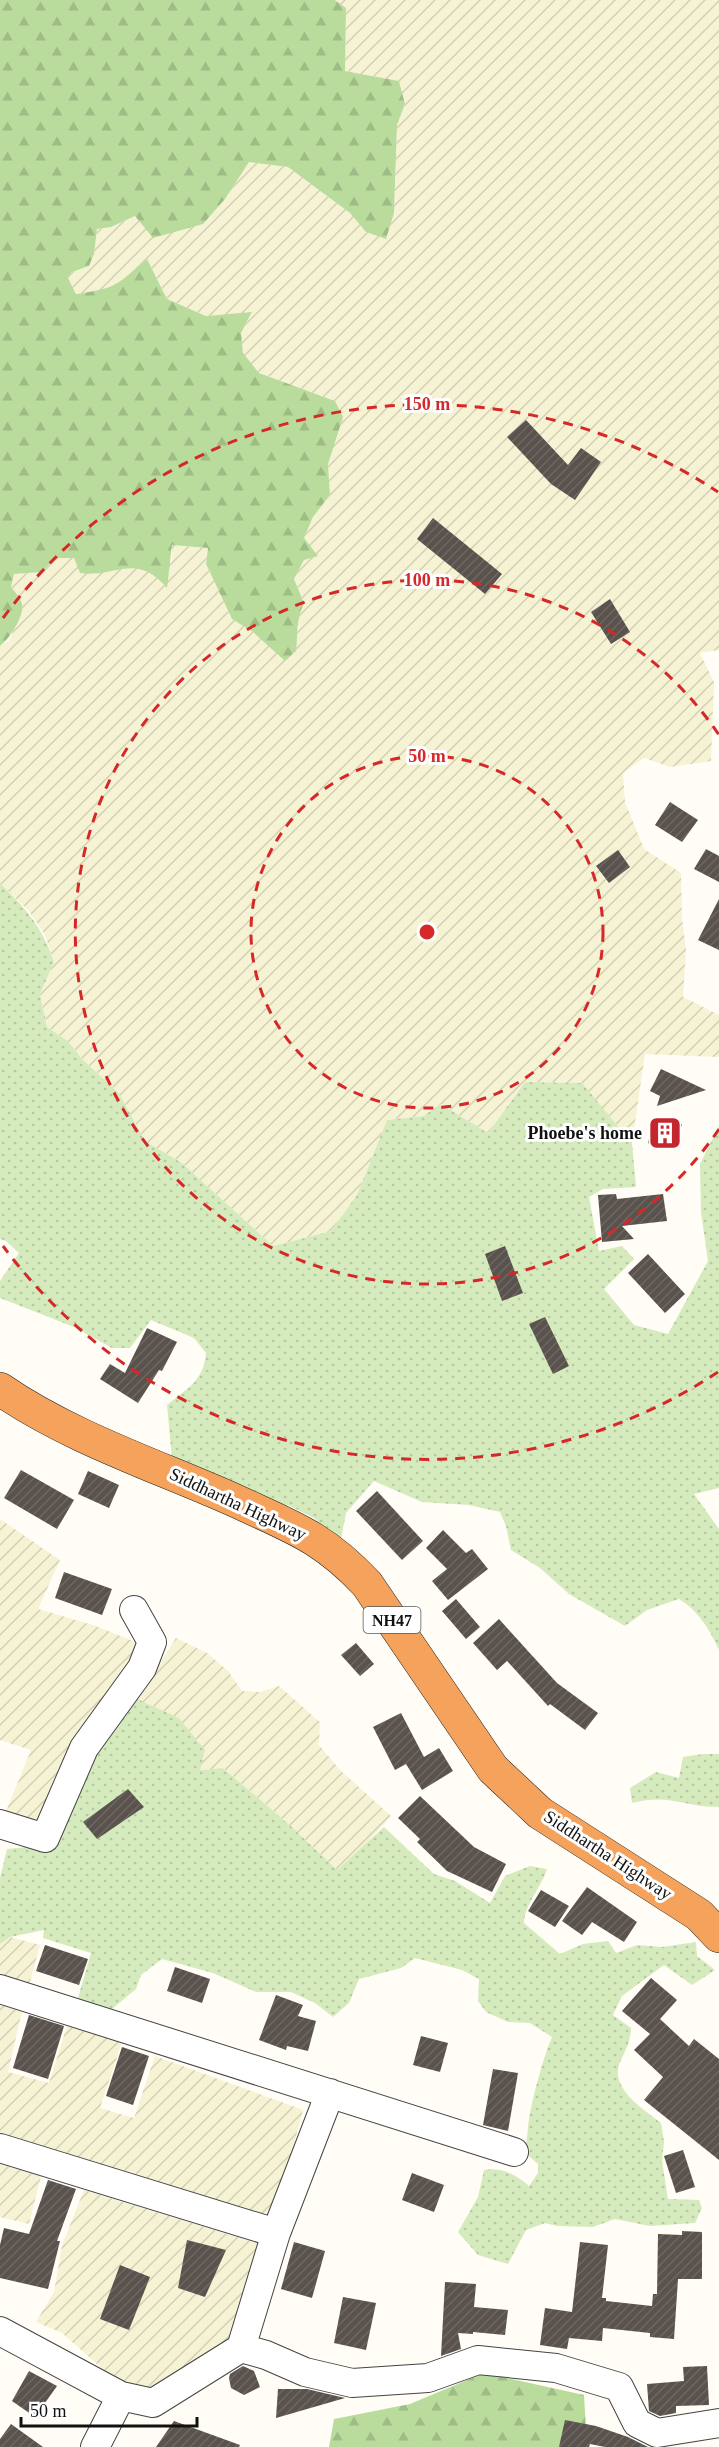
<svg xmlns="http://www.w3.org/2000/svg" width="719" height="2447" viewBox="0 0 719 2447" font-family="Georgia,serif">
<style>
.farmland{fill:url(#farmland-furrows)}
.grass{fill:url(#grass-dots)}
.forest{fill:url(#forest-firs)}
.building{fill:url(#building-hatch)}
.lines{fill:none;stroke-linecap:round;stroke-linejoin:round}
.street-casing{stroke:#444;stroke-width:30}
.highway-casing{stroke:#222;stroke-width:34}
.street{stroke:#fff;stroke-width:28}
.highway{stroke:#f5a25d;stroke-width:33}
.ring{fill:none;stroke:#d62828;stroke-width:3;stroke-dasharray:10 8}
.labels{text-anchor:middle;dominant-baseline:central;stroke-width:6;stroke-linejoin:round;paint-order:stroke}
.shield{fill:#fff;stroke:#585858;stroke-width:1.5}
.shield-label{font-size:16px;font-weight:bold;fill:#111}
.poi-label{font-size:18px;font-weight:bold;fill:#111;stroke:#fff;text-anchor:end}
.street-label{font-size:18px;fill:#111;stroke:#fff}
.centre{fill:#d62828;stroke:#fff;stroke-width:3}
.ring-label{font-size:18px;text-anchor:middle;font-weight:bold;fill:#d62828;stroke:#fff;stroke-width:6;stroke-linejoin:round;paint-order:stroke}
</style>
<defs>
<pattern id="farmland-furrows" width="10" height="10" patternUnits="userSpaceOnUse" patternTransform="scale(1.5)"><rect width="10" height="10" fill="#f6f3d4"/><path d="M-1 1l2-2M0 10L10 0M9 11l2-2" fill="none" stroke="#d2cfb5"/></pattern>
<pattern id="grass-dots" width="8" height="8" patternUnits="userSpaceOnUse" patternTransform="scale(1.5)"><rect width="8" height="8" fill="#d5ebbd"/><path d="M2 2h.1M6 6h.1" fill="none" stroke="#b6c8a1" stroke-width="1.8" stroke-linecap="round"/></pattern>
<pattern id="forest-firs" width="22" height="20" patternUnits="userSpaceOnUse" patternTransform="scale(1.5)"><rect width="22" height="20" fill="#b9dc9c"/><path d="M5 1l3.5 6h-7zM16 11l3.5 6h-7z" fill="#9ebc85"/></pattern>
<pattern id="building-hatch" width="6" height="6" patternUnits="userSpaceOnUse" patternTransform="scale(1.5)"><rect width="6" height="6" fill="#5a524d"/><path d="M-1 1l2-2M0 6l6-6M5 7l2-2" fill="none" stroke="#6d6662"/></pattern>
</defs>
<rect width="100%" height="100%" fill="#fffdf5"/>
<!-- farmland -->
<path class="farmland" d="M335,0H719V650L700,653L714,682L711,761L670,767L644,758L623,773L625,802L644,849L681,873L682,918L686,950L683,997L719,1015V1057L645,1054L632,1143L581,1083L525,1082L488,1133L441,1104L423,1116L387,1120L357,1195L331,1231L273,1246L182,1163L145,1141L119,1093L82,1059L68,1041L47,1027L40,994L54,962L45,935L29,911L0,883V646L10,640L22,602L11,587L14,574L42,572L56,558H74L93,574L129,566L149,571L159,578L172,561V545L208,548L206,564L232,619L253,632L285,660L299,628L296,618L304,603L294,579L304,560V538L313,517L330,495L328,464L332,450L335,401L259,373L243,354L241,333L252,313L206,316L167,299L147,259L117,286L103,290L76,294L68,278L72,272L89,266L94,254L97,229L111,227L135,216L225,199L248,162L288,167L350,213L366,232L386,238L394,213L397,125L405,104L399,81L345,71L346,8Z
M0,1519L60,1560L38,1609L96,1626L145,1646L39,1824L5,1814L31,1750L0,1740Z
M176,1638L207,1653L228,1671L242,1691L260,1692L279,1686L320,1722L319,1745L340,1770L391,1816L356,1855L337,1870L293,1828L223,1768L200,1770L137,1699Z
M10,1937L40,1945L28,1989L0,1983V1944Z
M0,2005L22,2011L8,2072L49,2083L67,2026L122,2042L100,2108L134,2118L155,2056L303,2110L272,2226L0,2142Z
M0,2164L41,2176L29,2224L0,2217Z
M84,2190L260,2244L231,2348L152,2391L115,2380L62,2333L36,2322L54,2292L62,2245Z"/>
<!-- grass -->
<path class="grass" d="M0,883C26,909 42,926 54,962L40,994L47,1027L68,1041L82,1059L119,1093L145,1141L182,1163L273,1246L331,1231L357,1195L387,1120L423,1116L441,1104L488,1133L525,1082L582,1083L632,1143L636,1187L603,1189L589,1197L599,1251L622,1246L634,1259L604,1289L634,1325L668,1334L708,1261L701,1212L700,1164L719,1126V1488L694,1494L719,1529V1650C710,1630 698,1610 679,1599L647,1610L625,1626L569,1594L540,1568L511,1550L506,1526L500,1512L469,1505L422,1502L374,1481L346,1513L340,1544L314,1518L290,1506L264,1500L172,1459L167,1405C187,1389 204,1380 206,1353L194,1338L151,1320L130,1348H112L74,1327L0,1298V1281L19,1253L6,1241L0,1239Z
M137,1699L179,1718L205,1750L200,1770L223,1768L293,1828L337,1870L384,1827L434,1874L455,1881L490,1903L505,1876L530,1866L547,1869C541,1888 525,1904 524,1923L560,1954L583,1944L608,1941L616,1953L637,1945L662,1947L696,1942L697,1956L715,1970L692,1985L664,1965L622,1996L613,2015L631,2028C630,2043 627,2047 621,2060C607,2087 643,2109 661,2123L664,2142L662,2161L668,2199L699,2200L702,2208L695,2223L650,2226L615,2219L593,2227L557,2226L545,2223L526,2230L508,2264L478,2255L458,2232L478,2197L484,2170C502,2167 516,2175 529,2186L538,2173V2164L524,2152C528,2140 527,2131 529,2119C533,2096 543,2058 552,2037L530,2023L508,2022L486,2012L478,2001L479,1979L462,1970L415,1958L401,1968L359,1979L349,2003L333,2017L315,2003L291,1992H256L213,1973L162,1959L141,1975L136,1989L106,2014L78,1998L91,1953L43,1938L44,1930L10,1937L0,1944V1878L7,1849L27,1847L88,1751Z
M703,1754H719V1807C685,1807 668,1793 632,1803L630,1788L656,1772L679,1778L683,1757Z"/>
<!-- forest -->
<path class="forest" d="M0,0H335L346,8L345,71L399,81L405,104L397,125L394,213L386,239L366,232L350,213L288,167L249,162L225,199L203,224L153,238L135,216L111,227L97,229L94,254L89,266L72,272L68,278L76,294C118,288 116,285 147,259L167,299L206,316L252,312L241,333L243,353L259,373L335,401L343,417L328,464L330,495L313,517L304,538L318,556L304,560L294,579L304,603C296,619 298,633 296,651L285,661L253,632L232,619L206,564L208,548L172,545L167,588C136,551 116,578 80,573L74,558H56L42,572L14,574L11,587C15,592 21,598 22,604C25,615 9,640 0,646Z
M484,2373L584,2395L587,2447H329L334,2419L410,2404Z"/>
<!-- building -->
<path class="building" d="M526,420L568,465L581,448L601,462L575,500L551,484L507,437Z
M433,518L502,574L485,594L417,539Z
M610,599L630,632L611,644L591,612Z
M670,802L698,820L682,842L655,825Z
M706,849L719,856V882L694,869Z
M618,850L630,867L609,883L596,866Z
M719,899V950L698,940Z
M661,1069L706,1090L657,1106L660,1096L650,1091Z
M654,1117L682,1124L675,1149L648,1143Z
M616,1194L617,1199L663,1194L667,1221L622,1226L634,1239L602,1242L598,1195Z
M505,1246L523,1293L502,1301L485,1254Z
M648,1254L685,1294L665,1313L628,1273Z
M545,1317L569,1366L553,1374L529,1324Z
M147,1328L177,1342L162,1371L159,1370L138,1403L100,1379L110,1364L125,1373Z
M21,1470L74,1500L57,1529L4,1498Z
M88,1471L119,1485L109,1508L78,1494Z
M377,1491L423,1541L402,1560L356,1511Z
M443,1530L466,1553L472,1549L488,1569L448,1600L432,1581L447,1569L426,1548Z
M64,1572L112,1589L102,1615L55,1598Z
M456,1599L480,1627L466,1639L442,1611Z
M499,1619L557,1683L598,1713L585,1730L550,1704L548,1706L507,1661L497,1670L473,1643Z
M356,1643L374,1664L360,1676L341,1655Z
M401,1713L424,1757L439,1748L453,1771L422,1790L406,1764L395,1770L373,1727Z
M128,1789L144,1807L97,1839L83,1822Z
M420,1796L474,1847L506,1864L492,1892L447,1871L417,1842L420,1839L398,1818Z
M587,1887L637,1922L624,1942L592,1922L582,1935L562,1921Z
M541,1890L569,1906L555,1927L528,1911Z
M45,1945L88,1959L79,1985L36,1971Z
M175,1967L210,1979L202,2003L167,1991Z
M651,1978L677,2000L660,2019L689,2046L694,2039L719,2059V2160L644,2100L663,2077L634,2050L650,2034L622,2011Z
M276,1995L303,2005L298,2016L316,2021L308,2051L287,2046L286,2050L259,2040Z
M29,2015L64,2026L48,2079L13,2068Z
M421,2036L448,2043L440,2072L413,2065Z
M122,2047L149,2056L133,2105L106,2096Z
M493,2069L518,2073L508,2131L483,2125Z
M683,2150L695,2187L676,2193L664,2156Z
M412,2173L444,2185L434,2212L402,2200Z
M48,2180L76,2189L57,2241H60L48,2289L0,2278V2245L4,2228L29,2234Z
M682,2231L702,2232V2279H678L674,2339L650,2337V2333L603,2328L602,2341L569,2338L567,2349L540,2345L545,2308L572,2312L580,2242L608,2245L602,2298H606V2301L652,2306L653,2294H657L658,2234L682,2235Z
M187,2240L226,2250L205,2297L178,2288Z
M294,2242L325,2251L312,2298L281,2289Z
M120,2265L150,2277L129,2330L100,2319Z
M445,2282L476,2284L474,2307L508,2310L505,2335L473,2332V2334L458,2333L461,2349L441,2356Z
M343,2297L376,2303L366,2350L334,2343Z
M243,2366L254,2371L260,2387L244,2395L231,2388L229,2378L230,2374Z
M707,2366L709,2405L676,2406V2413L660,2416L649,2411L647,2384L684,2381L683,2367Z
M29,2371L57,2386L35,2417L12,2401Z
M278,2389H307L345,2398L276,2418Z
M565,2420L596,2426L628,2437L648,2447H605L590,2444L589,2447H559Z
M174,2421L240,2445L239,2447H156Z
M11,2424L43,2447H0V2439Z"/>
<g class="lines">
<!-- street casing -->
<g class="street-casing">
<path id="street" d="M0,1824L45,1838L84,1748L142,1668L152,1642L134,1610
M0,1989L514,2152
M0,2148L276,2233
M0,2331L121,2396L153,2403L241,2348L276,2233L330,2093
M241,2348L266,2355L305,2372L352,2383L428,2378L478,2360L556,2368L619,2387L637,2423L657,2433L719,2423
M95,2447L121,2396"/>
</g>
<!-- highway casing -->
<g class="highway-casing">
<path id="highway" d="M0,1389C69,1437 160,1467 236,1501C292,1527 323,1537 367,1584L493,1769L540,1813L699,1915L719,1936"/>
</g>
<!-- street -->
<use href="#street" class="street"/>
<!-- highway -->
<use href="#highway" class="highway"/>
</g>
<!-- distance rings -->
<g class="ring">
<circle cx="427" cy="932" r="176"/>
<path d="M719 1129A352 352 0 1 1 719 735"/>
<path d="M718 1372A528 528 0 0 1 3 1246M3 618A528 528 0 0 1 718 492"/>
</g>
<!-- icons -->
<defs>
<g id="building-square" transform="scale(1.725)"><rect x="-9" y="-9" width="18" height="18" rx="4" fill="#c4262e" stroke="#fff"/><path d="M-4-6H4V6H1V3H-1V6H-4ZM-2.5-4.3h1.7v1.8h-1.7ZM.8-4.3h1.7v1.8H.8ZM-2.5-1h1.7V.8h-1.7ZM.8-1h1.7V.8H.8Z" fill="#fff"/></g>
</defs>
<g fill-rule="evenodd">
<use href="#building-square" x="665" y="1133"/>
</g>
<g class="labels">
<!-- shield labels -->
<rect class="shield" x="363.5" y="1607" width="57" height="26" rx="4.5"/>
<g class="shield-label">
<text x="392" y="1620">NH47</text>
</g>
<!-- poi labels -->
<g class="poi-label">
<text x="642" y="1133">Phoebe's home</text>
</g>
<!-- street labels -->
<g class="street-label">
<text transform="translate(238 1504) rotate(25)">Siddhartha Highway</text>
<text transform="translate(608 1855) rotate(33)">Siddhartha Highway</text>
</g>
</g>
<circle cx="427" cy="932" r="9" class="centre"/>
<g class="ring-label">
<text x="427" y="410">150 m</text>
<text x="427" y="586">100 m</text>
<text x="427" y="762">50 m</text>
</g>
<!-- scale -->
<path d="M21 2417v9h176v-9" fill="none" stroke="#111111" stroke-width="3"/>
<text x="30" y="2417" font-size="18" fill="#111111" stroke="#ffffff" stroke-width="4.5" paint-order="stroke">50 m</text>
</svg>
